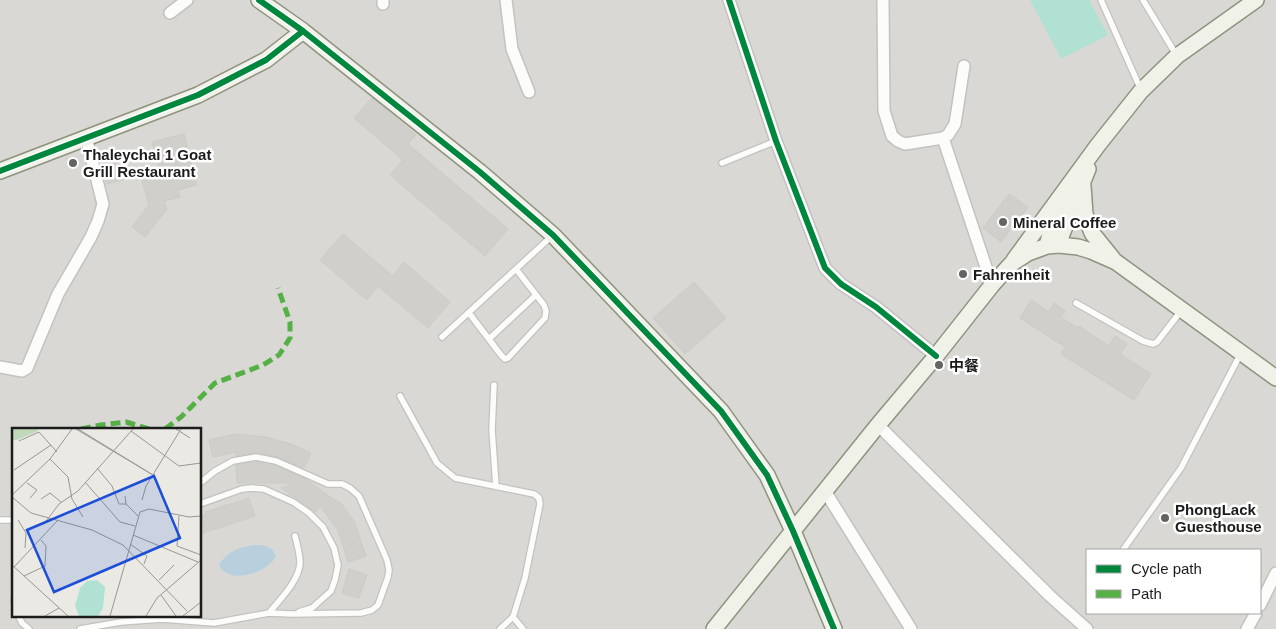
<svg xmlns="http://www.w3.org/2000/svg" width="1276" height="629" viewBox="0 0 1276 629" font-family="Arial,'Noto Sans SC',sans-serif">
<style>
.residential{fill:#d9d8d5;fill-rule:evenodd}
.pitch{fill:#b0e1d3}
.water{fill:#b8d0dd}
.building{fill:#d1cfcb;stroke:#cdcbc5}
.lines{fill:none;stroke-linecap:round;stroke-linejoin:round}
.lane-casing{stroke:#c3c2c0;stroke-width:8}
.street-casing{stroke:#c3c2c0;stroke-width:14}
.secondary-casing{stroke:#8e937d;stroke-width:18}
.lane{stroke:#fcfcfb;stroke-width:5.5}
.street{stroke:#fcfcfb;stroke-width:11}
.secondary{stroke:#f0f2e9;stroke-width:15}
.quiet{stroke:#55b145;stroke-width:5;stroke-dasharray:10 5;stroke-linecap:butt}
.cycleway-casing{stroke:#fff;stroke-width:9}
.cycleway{stroke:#00873e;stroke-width:6}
.poi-dot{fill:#646462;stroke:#fff;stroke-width:2}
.labels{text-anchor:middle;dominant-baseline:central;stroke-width:5;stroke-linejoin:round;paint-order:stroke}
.poi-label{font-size:15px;font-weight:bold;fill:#1c1c1c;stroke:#fff;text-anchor:start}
.inset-road{fill:none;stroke:#989794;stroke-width:1}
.view{fill:#1d4ed8;fill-opacity:0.15;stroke:#1d4ed8;stroke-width:2.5}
.inset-edge{fill:none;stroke:#1c1c1c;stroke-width:2.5}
</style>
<rect width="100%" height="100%" fill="#eae9e4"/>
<!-- residential -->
<path class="residential" d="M0,0H1276V629H0ZM14,429H200V615H14ZM1087,550H1260V613H1087Z"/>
<!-- pitch -->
<path class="pitch" d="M1030,0H1089L1108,35L1061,59Z"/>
<!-- water -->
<path class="water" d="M255,545C265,545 272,546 276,556C268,573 229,586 219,565C227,551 240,547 255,545Z"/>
<!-- building -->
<path class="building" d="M372,98L416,135L408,144L508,229L485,256L390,175L403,160L354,118Z
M184,134L197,185L178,190L180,197L164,201L167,209L145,237L132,227L149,205L142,181L161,175L152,142Z
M115,148L123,180L107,184L99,152Z
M1009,194L1028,207L1001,242L983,228Z
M343,234L393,276L404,262L450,302L428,328L378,286L367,300L320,260Z
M694,282L726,318L685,354L653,318Z
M1031,300L1049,312L1054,303L1065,311L1061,318L1078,328L1079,326L1109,346L1115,336L1127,344L1120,354L1151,374L1134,400L1061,354L1065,347L1020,318Z
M236,434L266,437L291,444L311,453L304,468L278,457L257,452L236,456V452L213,457L209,440Z
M256,462L275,466L304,478L339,503L340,502L354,521L366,556L348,562L338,530L320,506L316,512L281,488L295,483H237L236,465Z
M249,498L255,516L200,534V516L206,514L205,512Z
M349,569L367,575L359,598L342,593Z"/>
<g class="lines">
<!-- lane casing -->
<g class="lane-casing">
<path id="lane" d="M1101,0L1141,90
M1143,0L1177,56
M722,163L776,141
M1076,303L1143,341L1153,344L1157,342L1181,311
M469,313L501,355L505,359L508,358L545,318L546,311L544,305L516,269
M442,337L553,235
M489,339L536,295
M494,385L492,430L496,486
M400,396L437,463L455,478L534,494L539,498L540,504L525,578L513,617L523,629
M200,504L242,489L252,488L264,489L293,502L309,513L323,527L334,548L338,565L335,580L331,591L312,608L299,612
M0,520H14
M1123,550L1181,468L1241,353
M14,600V601
M269,613C280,599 299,581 300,563C300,554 297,544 295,536
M18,615L22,623L29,629
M80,629L121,622L162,619L214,623L269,613L292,614L361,613L372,610L378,605L388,577L389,570L387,560L359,496L350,488L342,484H328L276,461L256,457L233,461L215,471L200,483
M500,629L513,617"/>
</g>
<!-- street casing -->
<g class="street-casing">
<path id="street" d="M383,0V4
M506,0L512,49L529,92
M729,0L776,141L825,268L841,284L876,307L936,356
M883,0L884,111L892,136L898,141L905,144L943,138
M170,13L187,0
M964,66L955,124L948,135L943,138L992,285
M0,367L22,371L27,368L58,294L91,237L98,221L103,204L86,137
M878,425L1050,596L1087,629
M825,491L911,629
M1260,605L1276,573
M1247,629L1256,613"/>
</g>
<!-- secondary casing -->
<g class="secondary-casing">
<path id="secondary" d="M259,0L303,31L480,172L553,235L721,411L767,475L793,531L834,629
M0,171L198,95L266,60L303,31
M1083,186L1085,214L1092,233L1113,259
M1059,245L1062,234L1088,169
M1047,246L1051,230L1065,202
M1014,260L1098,145L1141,91L1177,56L1256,0
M714,629L878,425L936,356L992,285L1011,264L1028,253L1047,246L1059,245L1078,247L1091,251L1116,262L1276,378"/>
</g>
<!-- lane -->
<use href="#lane" class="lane"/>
<!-- street -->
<use href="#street" class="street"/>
<!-- secondary -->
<use href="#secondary" class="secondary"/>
<!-- quiet -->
<path class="quiet" d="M81,429L101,425L126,422L149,429
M165,429L181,417L215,383L263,365L279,355L290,338V322L278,288"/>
<!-- cycleway casing -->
<g class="cycleway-casing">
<path id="cycleway" d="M259,0L303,31L480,172L553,235L721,411L767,475L793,531L834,629
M729,0L776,141L825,268L841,284L876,307L936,356
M0,171L198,95L266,60L303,31"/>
</g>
<!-- cycleway -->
<use href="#cycleway" class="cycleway"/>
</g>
<!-- markers -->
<g class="poi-dot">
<circle cx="73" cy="163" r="5"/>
<circle cx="1003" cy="222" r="5"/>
<circle cx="963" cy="274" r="5"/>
<circle cx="939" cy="365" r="5"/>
<circle cx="1165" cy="518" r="5"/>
</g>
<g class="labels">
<!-- poi labels -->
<g class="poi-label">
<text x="83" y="154">Thaleychai 1 Goat<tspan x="83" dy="17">Grill Restaurant</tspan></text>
<text x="1013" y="222">Mineral Coffee</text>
<text x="973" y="274">Fahrenheit</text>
<text x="949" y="365">中餐</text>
<text x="1175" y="509">PhongLack<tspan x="1175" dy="17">Guesthouse</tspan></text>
</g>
</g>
<!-- overview -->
<g transform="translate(12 428)">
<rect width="189" height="189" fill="#eae9e4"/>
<path d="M0,1H25L26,3L5,12H0Z" fill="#c1d8ba"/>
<path d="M85,152L93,159L91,180L86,188H67L63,178L68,160L75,153Z" fill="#b0e1d3"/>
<path class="inset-road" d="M64,1L141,47L66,1M164,1L178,10M119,3L167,38L189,35M7,13L27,4L45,24M38,31L56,49L60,71L71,89M85,40L100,58L107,76H114M2,42L39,17M73,54L108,94L123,98M15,55L25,62L18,70M0,67L38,31L60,1M113,68L114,76L126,88M0,69L19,85L80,102L111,117L175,183M29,71L38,65L49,74M130,72L134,58L169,1M167,88L165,118L189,127M6,92L14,105L13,120M32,96L47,76L66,63L121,1M121,107L186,134M118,116L135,128L132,136M0,137L56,188M2,139L46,92M12,148L33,138L34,118L29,112M147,152L162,137M149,167L164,188M33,188L47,180M98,188L128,84L137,81L177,89L189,88M134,188L145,170L189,132M171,188L189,174"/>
<path class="view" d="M142,48L168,110L42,164L15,102Z"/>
<rect width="189" height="189" class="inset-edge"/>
</g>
<!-- legend -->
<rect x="1086" y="549" width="175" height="65" fill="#ffffff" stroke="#a4a4a4"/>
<rect x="1096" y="565" width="25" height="8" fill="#00873e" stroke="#a4a4a4"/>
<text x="1131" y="574" font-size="15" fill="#1c1c1c">Cycle path</text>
<rect x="1096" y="590" width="25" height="8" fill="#55b145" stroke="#a4a4a4"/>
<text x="1131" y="599" font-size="15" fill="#1c1c1c">Path</text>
</svg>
